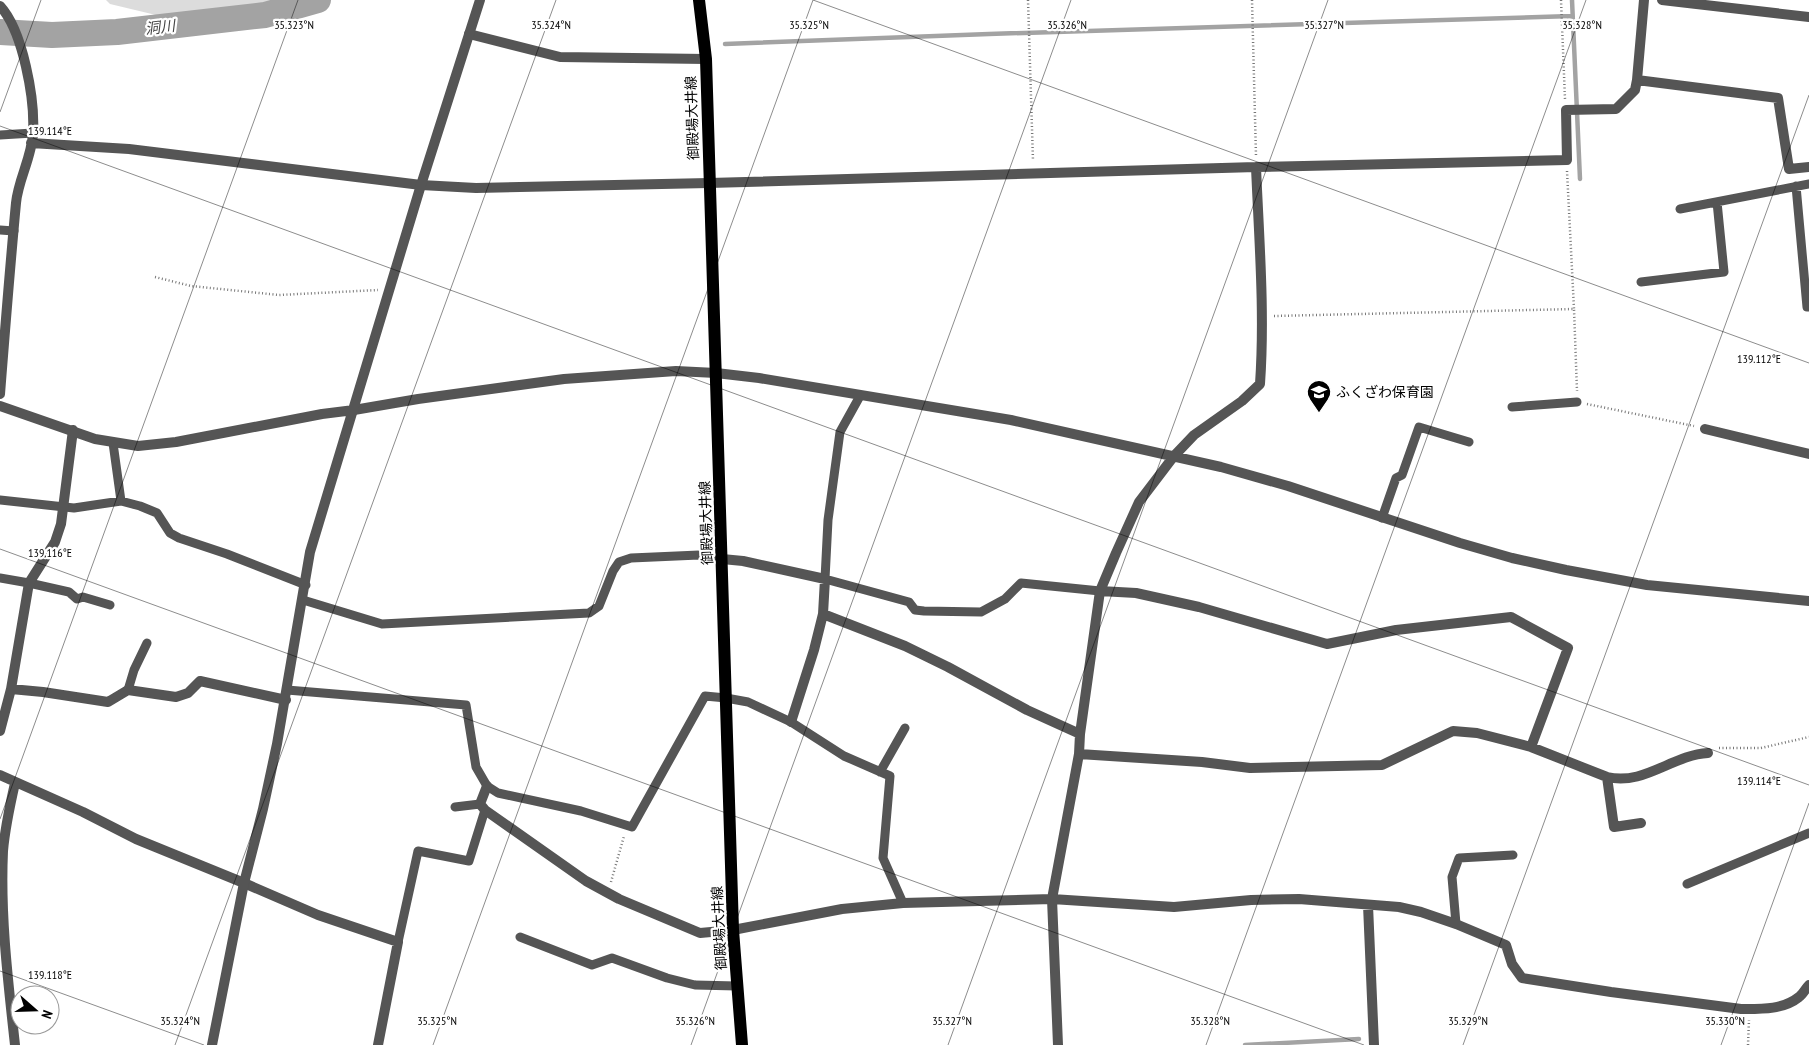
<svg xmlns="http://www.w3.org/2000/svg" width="1809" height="1045" viewBox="0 0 1809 1045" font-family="'PT Sans Narrow','Noto Sans JP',sans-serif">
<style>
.green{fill:#dcdcdc}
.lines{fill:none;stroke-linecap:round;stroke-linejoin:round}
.stream{stroke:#a3a3a3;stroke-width:4.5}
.river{stroke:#a3a3a3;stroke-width:26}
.path{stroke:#777;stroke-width:2.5;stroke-dasharray:1 2.5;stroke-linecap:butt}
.service{stroke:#555;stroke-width:9}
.minor{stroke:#555;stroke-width:10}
.tertiary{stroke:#555;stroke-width:10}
.primary{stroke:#000;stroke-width:12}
.ticks{fill:none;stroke:#000;stroke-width:1;stroke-opacity:0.45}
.labels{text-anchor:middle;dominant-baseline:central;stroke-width:4.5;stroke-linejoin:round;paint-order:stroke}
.street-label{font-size:14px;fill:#000;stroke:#fff}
.poi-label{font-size:14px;fill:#000;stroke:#fff;text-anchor:start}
.water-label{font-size:15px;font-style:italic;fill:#444;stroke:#fff}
.ticks-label{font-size:12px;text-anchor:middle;fill:#000;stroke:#fff;stroke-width:4.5;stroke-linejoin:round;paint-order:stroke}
</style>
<rect width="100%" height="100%" fill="#fff"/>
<!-- green -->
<path class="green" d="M106,0H284L269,4L156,15L110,4Z"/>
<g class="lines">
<!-- stream -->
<path class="stream" d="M1572,0L1580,179
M725,44L989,34L1572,16
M1245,1045L1359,1039"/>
<!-- river -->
<path class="river" d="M0,32L52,35L117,32L265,15L318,0"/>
<!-- path -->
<path class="path" d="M1028,0L1033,161
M1252,0L1256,156
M1561,0L1565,99
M1567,171L1574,309
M155,277L191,286L279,295L378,290
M1274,316L1574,309L1577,391
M1587,404L1694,426
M1719,748H1761L1809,737
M611,882L624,836
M1748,1045L1749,1020"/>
<!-- service -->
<path class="service" d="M0,135L33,133
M1796,186L1807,307H1809
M1680,209L1809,184
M0,230L14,231
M1641,282L1724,272L1717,202
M860,396L840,432L828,520L825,579L909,602L915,610L924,611L981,612L1005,599L1021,583L1100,591
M1512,407L1577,402
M113,443L121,501
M0,500L74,508L121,501L140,506L157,513L170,533L179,538L227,554L306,585
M1382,518L1396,478L1402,475L1419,427L1469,442
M0,578L29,583L69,592L77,599L83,597L110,605
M303,600L382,624L589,613L599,606L613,571L619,562L631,558L699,555L722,559
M128,690L134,670L147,643
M287,690L466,705L476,767L487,786L498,793L581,811L632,827L705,696L726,698L748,702L791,722L844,756L890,776L883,858L903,903
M880,772L905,728
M455,807L480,804
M1687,884L1809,833
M1456,924L1452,877L1459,858L1513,855
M520,937L592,965L612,958L667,978L695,985L737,986
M398,942L418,851L469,861L485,810"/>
<!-- minor -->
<path class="minor" d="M1644,0L1637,80L1778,98L1789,169L1809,167
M1662,0L1809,17
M0,6C23,31 35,99 33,133C32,157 18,180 16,203C10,267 5,330 0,394
M469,34L560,57L706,59
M31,143L129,149L421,185L476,188L709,183L1256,167L1567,160L1566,110L1616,109L1635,90L1637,80
M354,410L418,399L564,379L676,371L716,373L759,378L1011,420L1221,467L1288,486L1460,543L1512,558L1566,570L1647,585L1809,601
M1705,429L1809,454
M722,559L743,561L825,579L823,614L814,650L791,722
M1100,591L1136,593L1199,607L1327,644L1396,630L1511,617L1568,648L1531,747
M823,614L905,646L948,667L1027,710L1080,734
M11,689L43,692L108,702L128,690L176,697L188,693L200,681L286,700
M0,731L11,689L29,583L55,542L61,524L73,430
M1079,754L1202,762L1250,768L1382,765L1453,731L1477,733L1531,747L1607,777C1644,786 1672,755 1708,753
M0,775L83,812L136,839L244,883L318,915L398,942L378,1045
M1607,777L1614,827L1641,823
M15,783C10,805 5,828 3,851C0,915 8,981 15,1045
M487,786L480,804L485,810L586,881L619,899L700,933L733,930L842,909L903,903L1052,899L1174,907L1251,900L1299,899L1399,907L1421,912L1456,924L1506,945L1512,964L1522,978L1611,992L1741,1009C1760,1009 1783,1010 1799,997C1803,994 1806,988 1809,985
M1368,905L1374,1045
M1058,1045L1052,899L1079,754L1080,734L1100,591L1116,553L1139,502L1174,456L1194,435L1242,401L1260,384C1265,312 1259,239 1256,167"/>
<!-- tertiary -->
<path class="tertiary" d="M0,406L95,439L138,446L176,442L322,414L354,410
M212,1045L244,883L263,809L277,744L310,552L421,185L480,0"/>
<!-- primary -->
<path class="primary" d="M699,0L706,59L733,930L742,1045"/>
</g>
<!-- ticks -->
<path class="ticks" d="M813,0L1809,363M0,112L41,0M0,126L1809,785M0,549L1364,1045M0,819L298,0M0,971L204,1045M175,1045L556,0M433,1045L813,0M691,1045L1071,0M948,1045L1328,0M1206,1045L1586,0M1463,1045L1809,95M1721,1045L1809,803"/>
<!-- icons -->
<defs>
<g id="school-pin" transform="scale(1.25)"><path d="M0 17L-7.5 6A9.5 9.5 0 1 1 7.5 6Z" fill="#000" stroke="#fff"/><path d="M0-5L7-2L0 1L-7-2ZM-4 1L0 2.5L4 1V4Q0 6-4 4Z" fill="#fff"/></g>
</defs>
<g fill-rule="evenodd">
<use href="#school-pin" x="1319" y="392"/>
</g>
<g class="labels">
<!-- street labels -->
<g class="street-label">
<text transform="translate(692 118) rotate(-92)">御殿場大井線</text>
<text transform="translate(706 523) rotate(-92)">御殿場大井線</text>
<text transform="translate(719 928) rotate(-93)">御殿場大井線</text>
</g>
<!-- poi labels -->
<g class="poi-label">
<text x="1336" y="392">ふくざわ保育園</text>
</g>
<!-- water labels -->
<g class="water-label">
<text transform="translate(160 27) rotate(-7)">洞川</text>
</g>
</g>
<g class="ticks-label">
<text x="294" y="29">35.323°N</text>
<text x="551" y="29">35.324°N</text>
<text x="809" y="29">35.325°N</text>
<text x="1067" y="29">35.326°N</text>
<text x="1324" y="29">35.327°N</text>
<text x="1582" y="29">35.328°N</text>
<text x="50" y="135">139.114°E</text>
<text x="1759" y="363">139.112°E</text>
<text x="50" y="557">139.116°E</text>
<text x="1759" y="785">139.114°E</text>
<text x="50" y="979">139.118°E</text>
<text x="180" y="1025">35.324°N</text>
<text x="437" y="1025">35.325°N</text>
<text x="695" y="1025">35.326°N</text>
<text x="952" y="1025">35.327°N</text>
<text x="1210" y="1025">35.328°N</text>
<text x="1468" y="1025">35.329°N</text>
<text x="1725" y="1025">35.330°N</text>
</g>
<!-- north arrow -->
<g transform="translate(35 1010) rotate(110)"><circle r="24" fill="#ffffff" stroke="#999999"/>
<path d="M0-4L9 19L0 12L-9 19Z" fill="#000000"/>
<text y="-8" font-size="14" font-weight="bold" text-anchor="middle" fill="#000000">N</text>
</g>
</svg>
